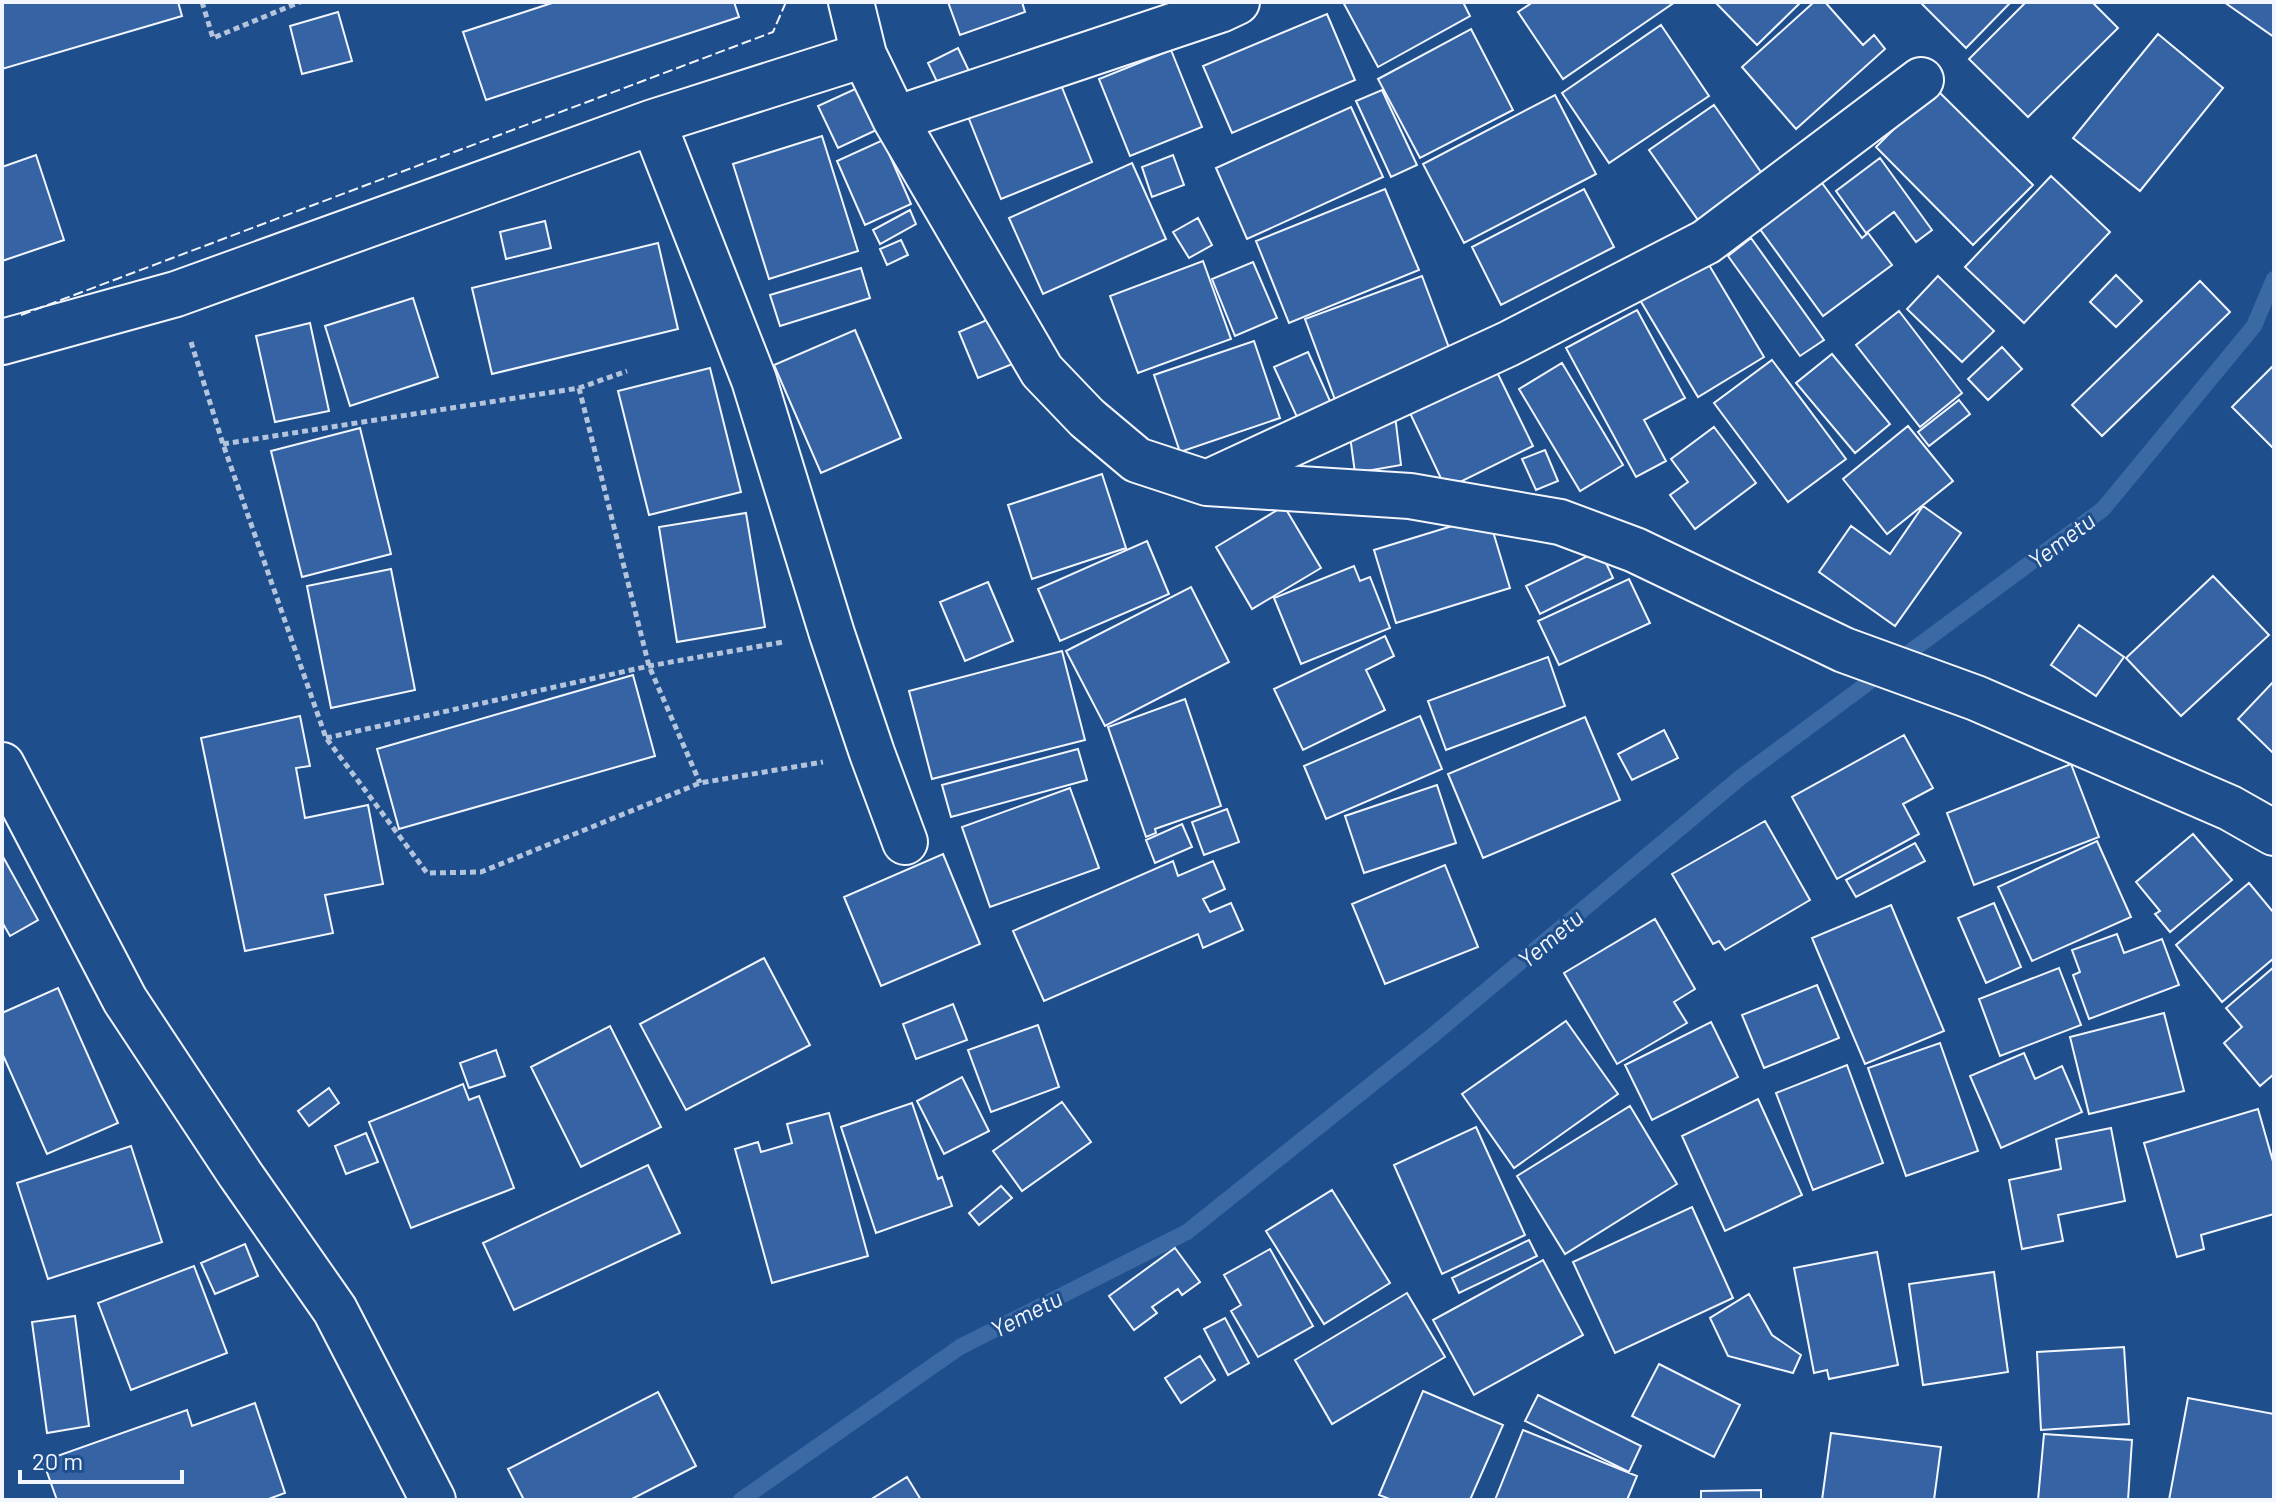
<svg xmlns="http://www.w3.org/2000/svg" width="2276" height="1502" viewBox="0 0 2276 1502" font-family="Barlow,sans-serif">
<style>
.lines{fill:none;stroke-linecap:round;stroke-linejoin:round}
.stream{stroke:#3b69a3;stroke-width:16}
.building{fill:#3563a3;stroke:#f2f6ff;stroke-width:2}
.minor-casing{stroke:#f2f6ff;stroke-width:48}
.path{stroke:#b3c4dc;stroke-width:5;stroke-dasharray:6 4;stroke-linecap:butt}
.minor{stroke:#1f4e8c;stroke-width:44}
.fence{stroke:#f2f6ff;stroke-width:2;stroke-dasharray:10 4;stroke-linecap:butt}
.labels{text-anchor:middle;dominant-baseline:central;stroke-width:6;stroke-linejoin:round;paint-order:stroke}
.water-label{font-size:24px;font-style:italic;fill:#f2f6ff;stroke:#1f4e8c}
</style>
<rect width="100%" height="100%" fill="#1f4e8c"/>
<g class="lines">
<!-- stream -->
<path class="stream" d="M741,1500L960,1347L1187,1232L1432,1036L1741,777L2103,509L2254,326L2274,279"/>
</g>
<!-- building -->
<path class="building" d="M2,2H178L182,16L2,69Z
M555,2H734L739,17L486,100L463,32Z
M948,2H1022L1025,12L960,35Z
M1343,2H1463L1470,16L1378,67Z
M1533,2H1675L1563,79L1518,12Z
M1715,2H1801L1757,45Z
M1814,2H1825L1863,45L1874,35L1885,49L1796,129L1742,67Z
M1920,2H2011L1966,48Z
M2026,2H2092L2118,28L2028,117L1969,59Z
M2224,2H2274V37Z
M338,12L352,61L302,74L290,26Z
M1327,14L1355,80L1232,133L1203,66Z
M1661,25L1709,96L1609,163L1562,93Z
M1471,29L1513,110L1420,158L1378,79Z
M2158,34L2223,88L2140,191L2073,138Z
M958,48L969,71L939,86L928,63Z
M1171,50L1202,127L1130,156L1099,79Z
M866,84L885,126L838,148L818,106Z
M1061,85L1092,162L1001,199L967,114Z
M1935,88L2033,185L1973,245L1876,147Z
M1382,90L1417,165L1391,177L1356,101Z
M1555,95L1596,174L1464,243L1423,164Z
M1714,105L1763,175L1698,220L1649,150Z
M1351,107L1383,177L1247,239L1216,168Z
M822,136L858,251L769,279L733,164Z
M883,140L911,204L865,225L837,161Z
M36,155L64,240L2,261V167Z
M1173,155L1184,185L1152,197L1142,167Z
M1880,158L1932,230L1916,242L1894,212L1866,233L1836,191Z
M1132,163L1166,239L1043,294L1009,218Z
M1817,176L1862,238L1868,233L1892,265L1823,316L1754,221Z
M2051,176L2110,232L2024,323L1965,267Z
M1385,189L1419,270L1289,323L1256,241Z
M1584,189L1614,247L1501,305L1472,247Z
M910,210L916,224L880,244L873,230Z
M1198,218L1212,245L1189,258L1173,232Z
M545,221L551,248L506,259L500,232Z
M1751,238L1824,340L1800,356L1728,256Z
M901,240L908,255L887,265L880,249Z
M658,243L678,329L492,374L472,288Z
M1706,260L1764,357L1698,397L1640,300Z
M1203,261L1231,339L1138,373L1110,296Z
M1253,262L1277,318L1235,336L1212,279Z
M861,268L870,298L780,326L770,295Z
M2116,275L2142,301L2116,327L2090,302Z
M1422,276L1454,361L1337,405L1305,319Z
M1938,276L1994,331L1962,362L1907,309Z
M2200,281L2230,312L2102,436L2072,405Z
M413,298L438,377L350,406L325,326Z
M1637,310L1685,398L1644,420L1666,461L1636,477L1566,348Z
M1899,311L1962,393L1920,427L1856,345Z
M996,316L1015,363L978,378L959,332Z
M310,323L329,411L275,422L256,336Z
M855,330L901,438L821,473L774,365Z
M1254,341L1280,418L1180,452L1154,375Z
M2002,347L2022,369L1988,400L1968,379Z
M1308,352L1330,401L1297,417L1274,367Z
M1832,354L1890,424L1855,453L1796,383Z
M1772,360L1846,459L1788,502L1714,403Z
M1562,363L1623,465L1580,491L1519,389Z
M2274,365V449L2232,407Z
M710,368L741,492L649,515L618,391Z
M1495,368L1533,446L1446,489L1409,411Z
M1959,400L1970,414L1929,446L1918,432Z
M1395,415L1401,465L1355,473L1348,421Z
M1908,426L1953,481L1887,534L1843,479Z
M1714,427L1756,483L1695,529L1670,495L1688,482L1671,459Z
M360,428L391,554L302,577L271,451Z
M1545,450L1558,481L1536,490L1522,459Z
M1102,474L1126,548L1032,579L1008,505Z
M1284,506L1321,568L1252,609L1216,547Z
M1923,506L1961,533L1895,626L1819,572L1851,526L1890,554Z
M746,513L765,627L677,642L659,527Z
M1488,515L1510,588L1396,623L1374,550Z
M1147,541L1169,594L1060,641L1038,589Z
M1600,550L1613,578L1540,614L1526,586Z
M1354,566L1360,581L1370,577L1390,628L1301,664L1274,598Z
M391,569L415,690L331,708L307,586Z
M2213,576L2269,635L2181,716L2126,658Z
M1629,579L1650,623L1559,665L1538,621Z
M988,582L1013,641L965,661L940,602Z
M1191,587L1229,662L1105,726L1066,651Z
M2079,625L2124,657L2096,696L2051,665Z
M1385,636L1394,656L1366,670L1385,710L1303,750L1274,689Z
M1062,651L1085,740L932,779L909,691Z
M1548,657L1565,706L1446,750L1428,701Z
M633,675L655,756L399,829L377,749Z
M2274,681V754L2238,719Z
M1185,699L1221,806L1155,829L1156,833L1146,837L1108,727Z
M300,716L310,766L296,768L305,818L368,805L383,884L325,895L333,933L245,951L201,738Z
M1420,716L1442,769L1326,819L1304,766Z
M1585,717L1620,800L1483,858L1448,774Z
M1664,730L1678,758L1632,780L1618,754Z
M1904,735L1933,788L1903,804L1919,834L1837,879L1792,797Z
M1078,749L1087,780L951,817L942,785Z
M2071,764L2099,837L1974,885L1947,813Z
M1437,785L1456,843L1364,873L1345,816Z
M1070,788L1099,868L990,907L962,827Z
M1227,809L1239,842L1204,855L1192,822Z
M1765,821L1810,900L1725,950L1719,941L1713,944L1672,874Z
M1182,824L1192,847L1155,863L1146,840Z
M2193,834L2232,880L2170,932L2155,914L2160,911L2136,882Z
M2097,841L2131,917L2032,961L1998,887Z
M1915,843L1925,861L1856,897L1846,880Z
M943,854L980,944L881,986L844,897Z
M2,855L38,920L10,936L2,922Z
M1173,861L1178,876L1213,861L1225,889L1203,899L1210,912L1231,903L1243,930L1203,948L1198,934L1044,1001L1013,931Z
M1445,865L1478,947L1385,984L1352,904Z
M2249,883L2274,913V958L2222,1002L2176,945Z
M1994,903L2021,967L1986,983L1958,918Z
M1891,905L1944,1031L1865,1064L1812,938Z
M1655,919L1695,989L1674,1002L1687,1023L1617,1064L1564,973Z
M2117,934L2124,953L2162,939L2179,985L2089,1019L2073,975L2080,972L2072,950Z
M764,958L810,1045L686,1110L640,1024Z
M2274,967V1074L2260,1086L2224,1043L2242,1027L2226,1008Z
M2059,968L2081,1025L2000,1056L1979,999Z
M1817,985L1839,1038L1764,1068L1742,1015Z
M58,988L118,1123L47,1154L2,1053V1013Z
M953,1004L967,1040L916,1059L903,1024Z
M2164,1013L2184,1091L2089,1114L2070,1037Z
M1566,1021L1618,1094L1514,1168L1462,1094Z
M1711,1022L1738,1077L1652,1120L1625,1065Z
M1038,1025L1059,1087L991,1112L968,1050Z
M610,1026L661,1127L581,1167L531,1067Z
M1940,1043L1978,1151L1906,1176L1868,1068Z
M496,1050L505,1076L469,1088L460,1063Z
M2024,1053L2035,1079L2062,1066L2082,1112L2001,1148L1970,1076Z
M1847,1065L1883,1163L1813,1190L1776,1093Z
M962,1077L989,1131L944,1154L917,1101Z
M463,1084L469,1100L479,1096L514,1188L411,1228L369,1122Z
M329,1088L339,1103L309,1126L298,1111Z
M1758,1099L1802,1195L1725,1231L1682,1136Z
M1062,1102L1091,1142L1022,1191L993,1151Z
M912,1103L938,1179L942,1177L952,1206L876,1233L841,1127Z
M1630,1106L1677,1184L1565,1254L1517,1176Z
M2258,1109L2274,1165V1214L2201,1235L2204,1249L2177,1257L2144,1143Z
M829,1113L868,1256L772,1283L735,1149L758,1142L761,1152L792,1143L787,1124Z
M1476,1127L1525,1235L1442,1274L1394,1165Z
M2111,1128L2125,1201L2058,1215L2063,1241L2022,1249L2009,1180L2061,1169L2056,1139Z
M366,1133L378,1162L346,1174L335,1146Z
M131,1146L162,1242L48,1279L17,1183Z
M648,1165L680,1233L514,1310L483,1243Z
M1001,1186L1012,1198L979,1225L969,1213Z
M1332,1190L1390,1283L1324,1324L1266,1231Z
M1692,1207L1733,1298L1615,1353L1573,1262Z
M1529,1240L1537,1256L1459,1293L1452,1278Z
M245,1244L258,1276L215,1294L201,1263Z
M1175,1248L1200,1282L1182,1295L1178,1289L1152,1307L1157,1313L1134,1330L1109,1296Z
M1270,1249L1313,1326L1258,1357L1231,1311L1241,1305L1224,1275Z
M1877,1252L1898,1365L1829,1379L1827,1370L1814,1373L1794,1268Z
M1543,1260L1583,1335L1474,1395L1433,1320Z
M194,1266L227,1353L131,1390L98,1303Z
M1994,1272L2008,1372L1923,1385L1909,1284Z
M1407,1293L1445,1357L1332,1424L1295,1360Z
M1749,1294L1772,1335L1801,1355L1793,1373L1728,1356L1710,1318Z
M75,1316L89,1426L47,1433L32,1322Z
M1225,1318L1249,1363L1228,1375L1204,1329Z
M2124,1347L2129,1424L2041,1430L2037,1352Z
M1200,1356L1215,1380L1181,1403L1165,1378Z
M1659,1364L1740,1405L1714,1457L1632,1416Z
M1423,1391L1503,1425L1470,1500H1392L1379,1495Z
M658,1392L696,1466L630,1500H524L508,1469Z
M1538,1395L1641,1446L1629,1472L1525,1421Z
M2188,1398L2274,1414L2273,1500H2169Z
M255,1403L285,1493L266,1500H57L43,1461L187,1410L192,1426Z
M1523,1430L1637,1476L1627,1500H1495Z
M1831,1433L1941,1447L1934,1500H1822Z
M2044,1434L2132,1440L2128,1500H2038Z
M907,1477L921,1500H870Z
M1761,1490V1500H1701V1491Z"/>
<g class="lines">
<!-- minor casing -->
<g class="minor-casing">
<path id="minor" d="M851,2L864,55L895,119L1042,371L1087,418L1137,460L1207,483L1410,496L1560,522L1635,550L1844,650L1976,698L2230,808L2274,833
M895,119L1220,10L1237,2
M653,122L754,380L832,634L872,753L905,842
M2,342L176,294L653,122L864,55
M1213,480L1508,344L1706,242L1921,80
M2,765L125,1000L240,1174L335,1310L433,1500"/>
</g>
<!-- path -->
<path class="path" d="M202,2L213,38L300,2
M191,342L223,444L326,738L427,873L481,872L700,783L823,762
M579,388L649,666L700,783
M223,444L579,388L627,371
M326,738L649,666L783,642"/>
<!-- minor -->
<use href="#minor" class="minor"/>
<!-- fence -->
<path class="fence" d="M21,315L773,32L786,2"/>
</g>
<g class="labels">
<!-- water labels -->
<g class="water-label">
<text transform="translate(2061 540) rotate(-37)">Yemetu</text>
<text transform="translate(1550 938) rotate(-40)">Yemetu</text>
<text transform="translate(1026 1313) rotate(-27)">Yemetu</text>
</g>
</g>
<!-- border -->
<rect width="2276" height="1502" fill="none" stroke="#f2f6ff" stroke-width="8"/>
<!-- scale -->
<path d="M20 1470v12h162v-12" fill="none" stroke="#f2f6ff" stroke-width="4"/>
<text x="32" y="1470" font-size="24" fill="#f2f6ff" stroke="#1f4e8c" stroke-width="6" paint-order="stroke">20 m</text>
</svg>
